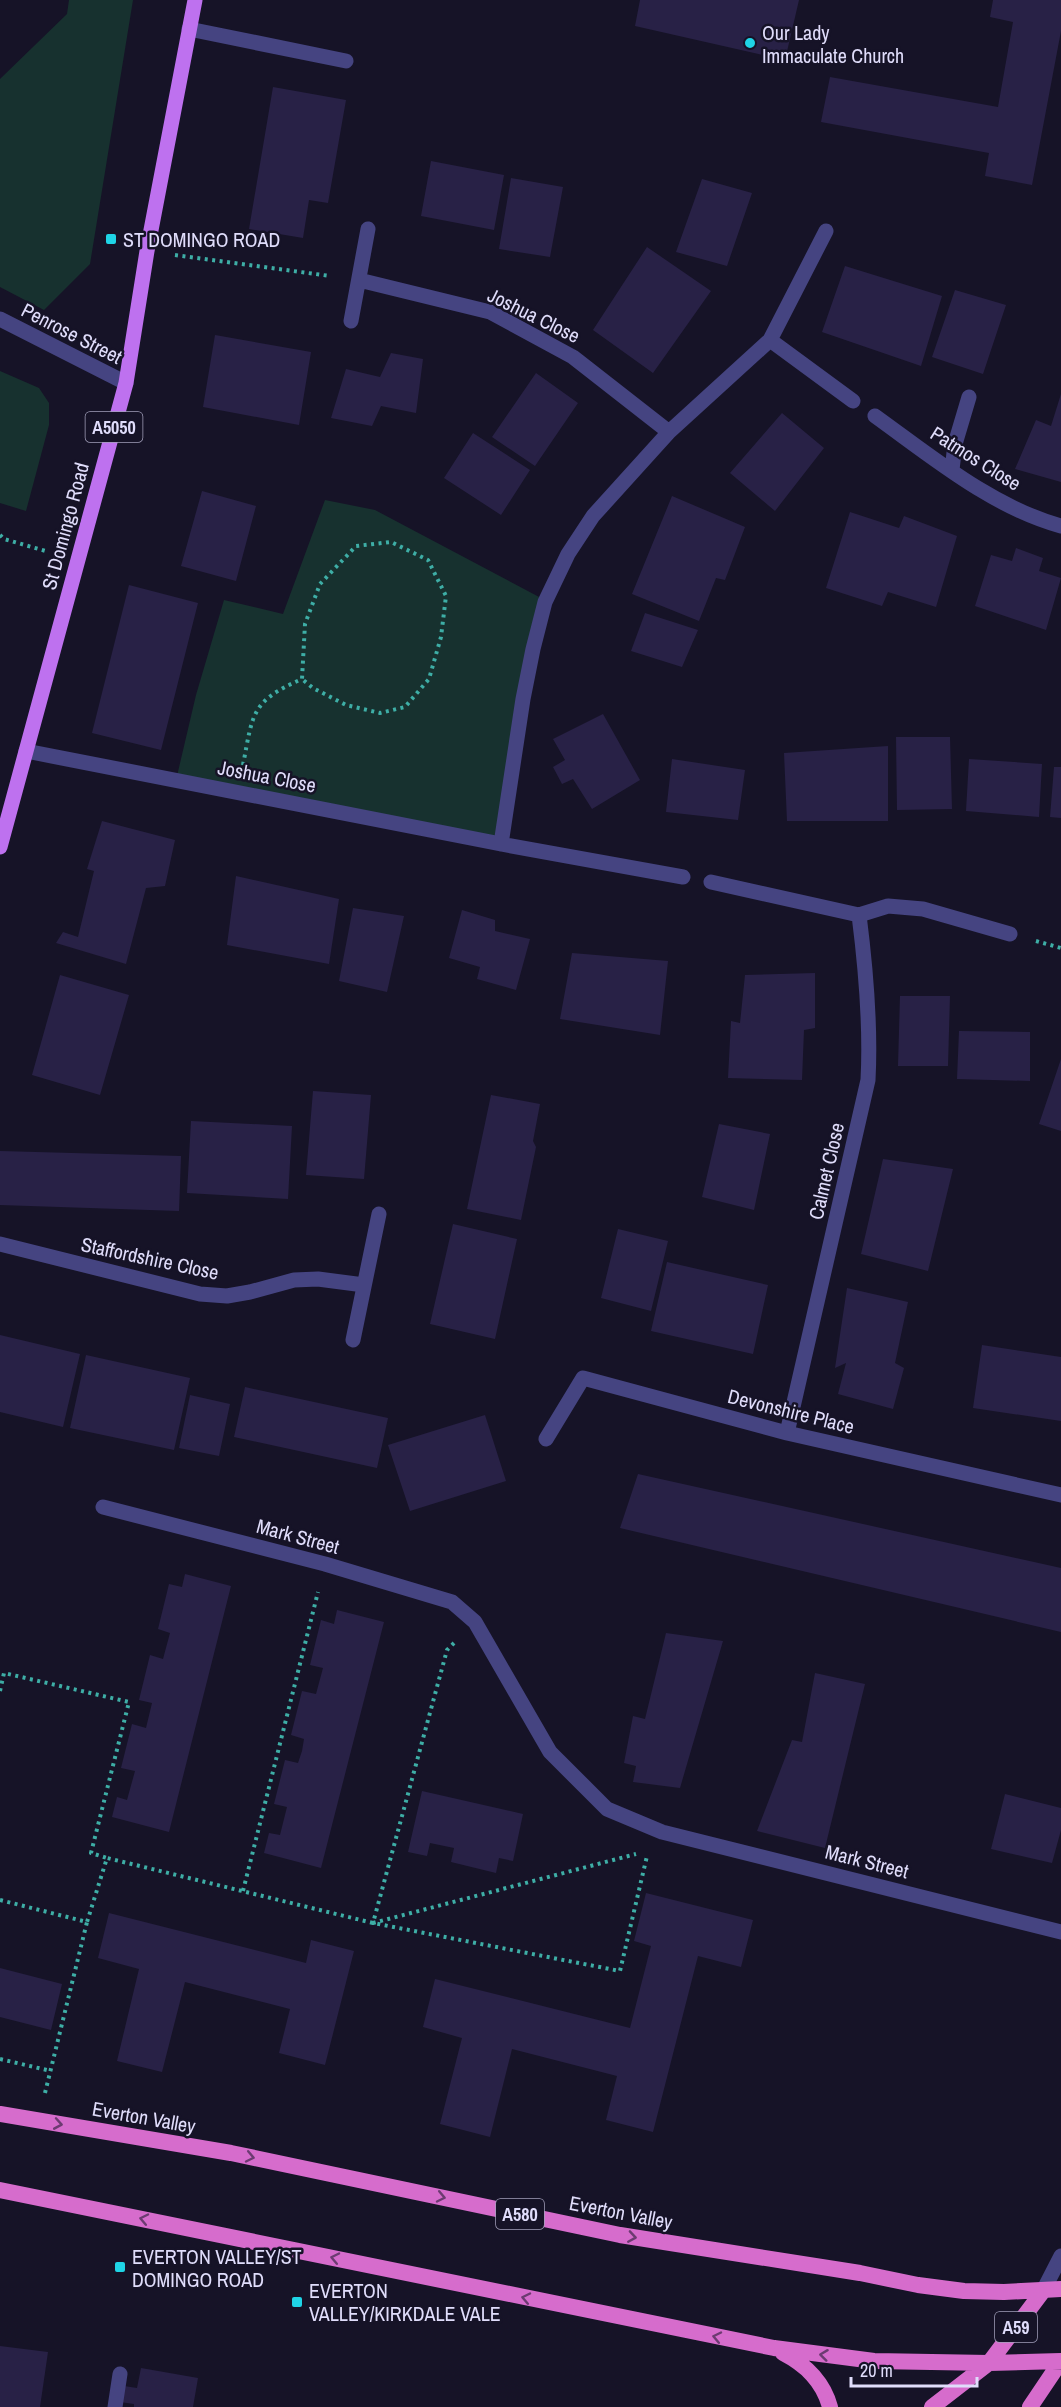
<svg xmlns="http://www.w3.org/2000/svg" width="1061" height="2407" viewBox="0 0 1061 2407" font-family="'Archivo Narrow',sans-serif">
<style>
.green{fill:#17312f}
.building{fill:#282146}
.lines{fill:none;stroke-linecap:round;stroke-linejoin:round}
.path{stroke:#3eaea6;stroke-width:4;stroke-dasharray:3 4.5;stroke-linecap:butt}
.service{stroke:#454481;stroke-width:15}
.pedestrian{stroke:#454481;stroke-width:15}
.minor{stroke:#454481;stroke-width:15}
.tertiary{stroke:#454481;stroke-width:15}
.primary{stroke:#be71ef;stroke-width:15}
.trunk{stroke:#d66ccc;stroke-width:16}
.oneway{stroke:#6c3b71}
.poi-dot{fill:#1fd4e6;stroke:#161327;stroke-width:2}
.labels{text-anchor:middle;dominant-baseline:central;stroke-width:5;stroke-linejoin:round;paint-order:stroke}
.shield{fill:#161327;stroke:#a3a0bb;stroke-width:1.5}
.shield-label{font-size:18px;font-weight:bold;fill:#e0ddfb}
.poi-label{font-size:20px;fill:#e0ddfb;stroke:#161327;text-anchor:start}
.street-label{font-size:20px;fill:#e0ddfb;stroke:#161327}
</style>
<rect width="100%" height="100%" fill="#161327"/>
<!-- green -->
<path class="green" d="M69,0H133L90,264L44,310L0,287V79L67,14Z
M0,371L39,388L49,403V425L26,511L0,503Z
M325,500L375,510L541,598L498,839L177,776L196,695L224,600L283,614Z"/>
<!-- building -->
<path class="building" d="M640,0H799L785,60L635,26Z
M993,0H1061V31L1032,185L985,176L989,153L821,122L830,77L998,107L1013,22L990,17Z
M273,87L346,100L328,203L309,200L303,238L249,229Z
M431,161L504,175L494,230L421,216Z
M511,178L563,187L550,257L499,249Z
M702,179L752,193L727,266L676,252Z
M647,247L711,291L653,373L593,330Z
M845,266L942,296L921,366L822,332Z
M955,290L1006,305L983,374L932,357Z
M215,335L311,352L299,425L203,407Z
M391,353L423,359L416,413L381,406L372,426L331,418L346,369L380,377Z
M536,373L578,403L535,466L492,437Z
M1061,394V482L1015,469L1036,420L1051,426Z
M782,413L824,448L775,511L730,473Z
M473,433L530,470L501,515L444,478Z
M202,491L256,506L236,581L181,566Z
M672,496L745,527L725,580L716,578L699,621L632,594Z
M850,512L899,528L904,516L957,536L936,607L888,592L882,606L826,588Z
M1016,548L1043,558L1039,571L1061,578L1046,630L975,606L991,555L1012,561Z
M129,585L198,603L161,750L92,733Z
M645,613L698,630L682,667L631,651Z
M603,714L640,780L592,809L573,779L562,784L553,767L565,760L553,739Z
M896,737H950L952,809L897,810Z
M888,746V821H787L784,753Z
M672,759L745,770L738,820L666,812Z
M969,759L1042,764L1039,817L966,811Z
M1054,767H1061V818L1050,817Z
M102,821L175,840L165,886L146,888L126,964L56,943L63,932L78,937L94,871L87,869Z
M236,876L339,899L329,964L227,945Z
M353,908L404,916L387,992L339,981Z
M462,910L495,920V931L530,939L516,990L477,979L480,967L449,958Z
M572,953L668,961L660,1035L560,1019Z
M815,973V1028L804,1030L802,1080L728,1078L731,1021L740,1023L745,975Z
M60,975L129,995L100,1095L32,1075Z
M900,996H950L948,1066H898Z
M959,1031L1030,1032V1081L957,1079Z
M1061,1059V1131L1039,1124Z
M313,1091L371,1095L364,1179L306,1175Z
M491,1095L540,1104L533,1141L536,1147L521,1220L467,1209Z
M191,1121L292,1126L288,1199L187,1193Z
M719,1124L770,1134L754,1210L702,1197Z
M0,1151L181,1156L179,1211L0,1205Z
M883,1159L953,1169L928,1271L861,1254Z
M453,1224L517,1239L495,1339L430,1324Z
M618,1229L668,1241L651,1311L601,1298Z
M667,1262L768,1285L753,1354L651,1331Z
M847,1288L908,1302L895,1363L904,1368L893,1409L838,1394L846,1363L835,1368Z
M0,1335L80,1354L63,1427L0,1412Z
M982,1345L1061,1357V1421L973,1408Z
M86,1355L190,1378L174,1450L70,1428Z
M245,1387L388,1418L377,1468L234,1437Z
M190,1395L230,1404L219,1456L179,1448Z
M485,1415L506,1481L410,1511L388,1445Z
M638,1474L1061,1568V1632L620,1528Z
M185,1574L231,1586L169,1832L112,1817L117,1797L127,1800L135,1771L121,1768L132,1724L146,1728L152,1703L139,1700L150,1655L163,1659L170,1633L158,1629L169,1584L182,1587Z
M337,1610L384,1622L321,1868L264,1853L269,1833L280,1835L287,1807L274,1804L285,1760L298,1763L302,1751L304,1739L291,1735L302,1691L316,1694L323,1668L310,1665L321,1620L334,1624Z
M666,1633L723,1641L680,1788L633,1782L636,1766L624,1763L633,1716L645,1719Z
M815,1673L865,1684L825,1848L757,1831L792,1740L802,1742Z
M422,1791L523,1814L513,1861L499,1858L496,1873L451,1862L454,1848L430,1843L427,1856L408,1852Z
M1005,1794L1061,1808V1830L1052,1863L991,1849Z
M646,1893L753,1920L741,1967L698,1956L653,2132L606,2120L617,2076L512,2049L490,2137L440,2124L462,2038L423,2027L435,1979L630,2028L651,1946L634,1941Z
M109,1913L306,1963L311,1940L354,1951L325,2065L279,2053L290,2009L185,1982L162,2072L117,2061L139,1969L98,1958Z
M0,1968L62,1984L51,2030L0,2017Z
M0,2346L48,2352L40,2407H0Z
M141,2368L198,2378L193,2407H134V2404L120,2402L124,2386L137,2388Z"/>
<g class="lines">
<!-- path -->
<path class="path" d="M175,255L330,276
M0,535L4,539L49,552
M243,765C253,713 251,701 302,679L305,624L320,584L356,546L391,542L428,560L446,596L441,637L429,679L405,707L380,713L346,705L313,688L302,679
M1036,941L1061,948
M454,1643L447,1650L373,1923L636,1854
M0,1691L4,1673L129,1702L91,1853L107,1858
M243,1891L318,1592
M0,1900L87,1922L107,1858L373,1923L620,1971L647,1856
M0,2059L51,2071
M45,2093L87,1922"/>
<!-- service -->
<path class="service" d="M189,29L346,61"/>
<!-- pedestrian -->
<path class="pedestrian" d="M115,2407L120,2374"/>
<!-- minor -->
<path class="minor" d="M359,280L490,312L573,357L669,432
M0,319L126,383
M351,321L368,229
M770,340L853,401
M875,416C932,457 992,507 1061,526
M952,470L955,444L969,397
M26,751L501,844L683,877
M501,844L523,699L533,649L545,602L568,554L593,516L669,432L770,340L826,231
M711,882L859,915L888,906L923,909L1010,934
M0,1244L200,1294L227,1296L250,1292L294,1280L318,1279L364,1285
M353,1340L379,1214
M787,1433L868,1080C871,1024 866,970 859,915
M546,1439L583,1378L787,1433L1061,1495
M103,1507L325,1564L452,1602L475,1622L550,1752L607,1809L662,1832L1061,1932"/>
<!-- tertiary -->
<path class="tertiary" d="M1043,2291L1061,2256"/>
<!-- primary -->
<path class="primary" d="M0,847L126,383L147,251L195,0"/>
<!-- trunk -->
<path class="trunk" d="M0,2114L231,2153L620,2235L860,2273L918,2285L964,2291L1004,2292L1061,2289
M0,2190L774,2348L874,2361L989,2363L1061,2361
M783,2353C806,2365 823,2381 830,2407
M932,2407L989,2363L1043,2291
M1030,2407L1061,2361"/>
</g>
<!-- one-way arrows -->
<defs><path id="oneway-chevron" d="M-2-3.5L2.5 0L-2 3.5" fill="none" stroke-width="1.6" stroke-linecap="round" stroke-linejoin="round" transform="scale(1.5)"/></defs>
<g class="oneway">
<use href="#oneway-chevron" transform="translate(58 2124) rotate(10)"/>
<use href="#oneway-chevron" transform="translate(250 2157) rotate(12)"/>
<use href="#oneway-chevron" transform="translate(441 2197) rotate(12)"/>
<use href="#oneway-chevron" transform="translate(144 2219) rotate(-168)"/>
<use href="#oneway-chevron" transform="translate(632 2237) rotate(9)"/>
<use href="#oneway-chevron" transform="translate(335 2258) rotate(-168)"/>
<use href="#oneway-chevron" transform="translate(526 2298) rotate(-168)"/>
<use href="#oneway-chevron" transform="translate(717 2337) rotate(-168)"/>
<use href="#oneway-chevron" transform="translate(824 2355) rotate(-173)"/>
</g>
<!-- markers -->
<g class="poi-dot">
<circle cx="750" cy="43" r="6"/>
<rect x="105" y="233" width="12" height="12" rx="3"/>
<rect x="114" y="2261" width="12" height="12" rx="3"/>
<rect x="291" y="2296" width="12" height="12" rx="3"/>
</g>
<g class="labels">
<!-- shield labels -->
<g class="shield">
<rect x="85.5" y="412" width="57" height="30" rx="4.5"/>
<rect x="496" y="2199" width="48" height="30" rx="4.5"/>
<rect x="995" y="2312" width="42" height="30" rx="4.5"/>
</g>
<g class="shield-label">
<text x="114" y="427">A5050</text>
<text x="520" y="2214">A580</text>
<text x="1016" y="2327">A59</text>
</g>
<!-- poi labels -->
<g class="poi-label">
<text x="762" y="32">Our Lady<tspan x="762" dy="23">Immaculate Church</tspan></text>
<text x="123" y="239">ST DOMINGO ROAD</text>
<text x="132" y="2256">EVERTON VALLEY/ST<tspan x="132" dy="23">DOMINGO ROAD</tspan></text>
<text x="309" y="2290">EVERTON<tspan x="309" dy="23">VALLEY/KIRKDALE VALE</tspan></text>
</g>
<!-- street labels -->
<g class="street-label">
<text transform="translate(534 315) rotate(26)">Joshua Close</text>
<text transform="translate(72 333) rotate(27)">Penrose Street</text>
<text transform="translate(976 458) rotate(32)">Patmos Close</text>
<text transform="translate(65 526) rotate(-75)">St Domingo Road</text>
<text transform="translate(267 776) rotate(11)">Joshua Close</text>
<text transform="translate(826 1171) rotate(-77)">Calmet Close</text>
<text transform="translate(150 1258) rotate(12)">Staffordshire Close</text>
<text transform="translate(791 1411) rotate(14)">Devonshire Place</text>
<text transform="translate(298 1536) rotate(15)">Mark Street</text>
<text transform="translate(867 1861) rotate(14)">Mark Street</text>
<text transform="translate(144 2117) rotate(10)">Everton Valley</text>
<text transform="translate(621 2212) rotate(11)">Everton Valley</text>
</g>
</g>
<!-- scale -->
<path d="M851 2377v9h126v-9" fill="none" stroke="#e0ddfb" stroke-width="3"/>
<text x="860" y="2377" font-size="18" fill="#e0ddfb" stroke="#161327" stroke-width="4.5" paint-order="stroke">20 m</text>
</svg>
